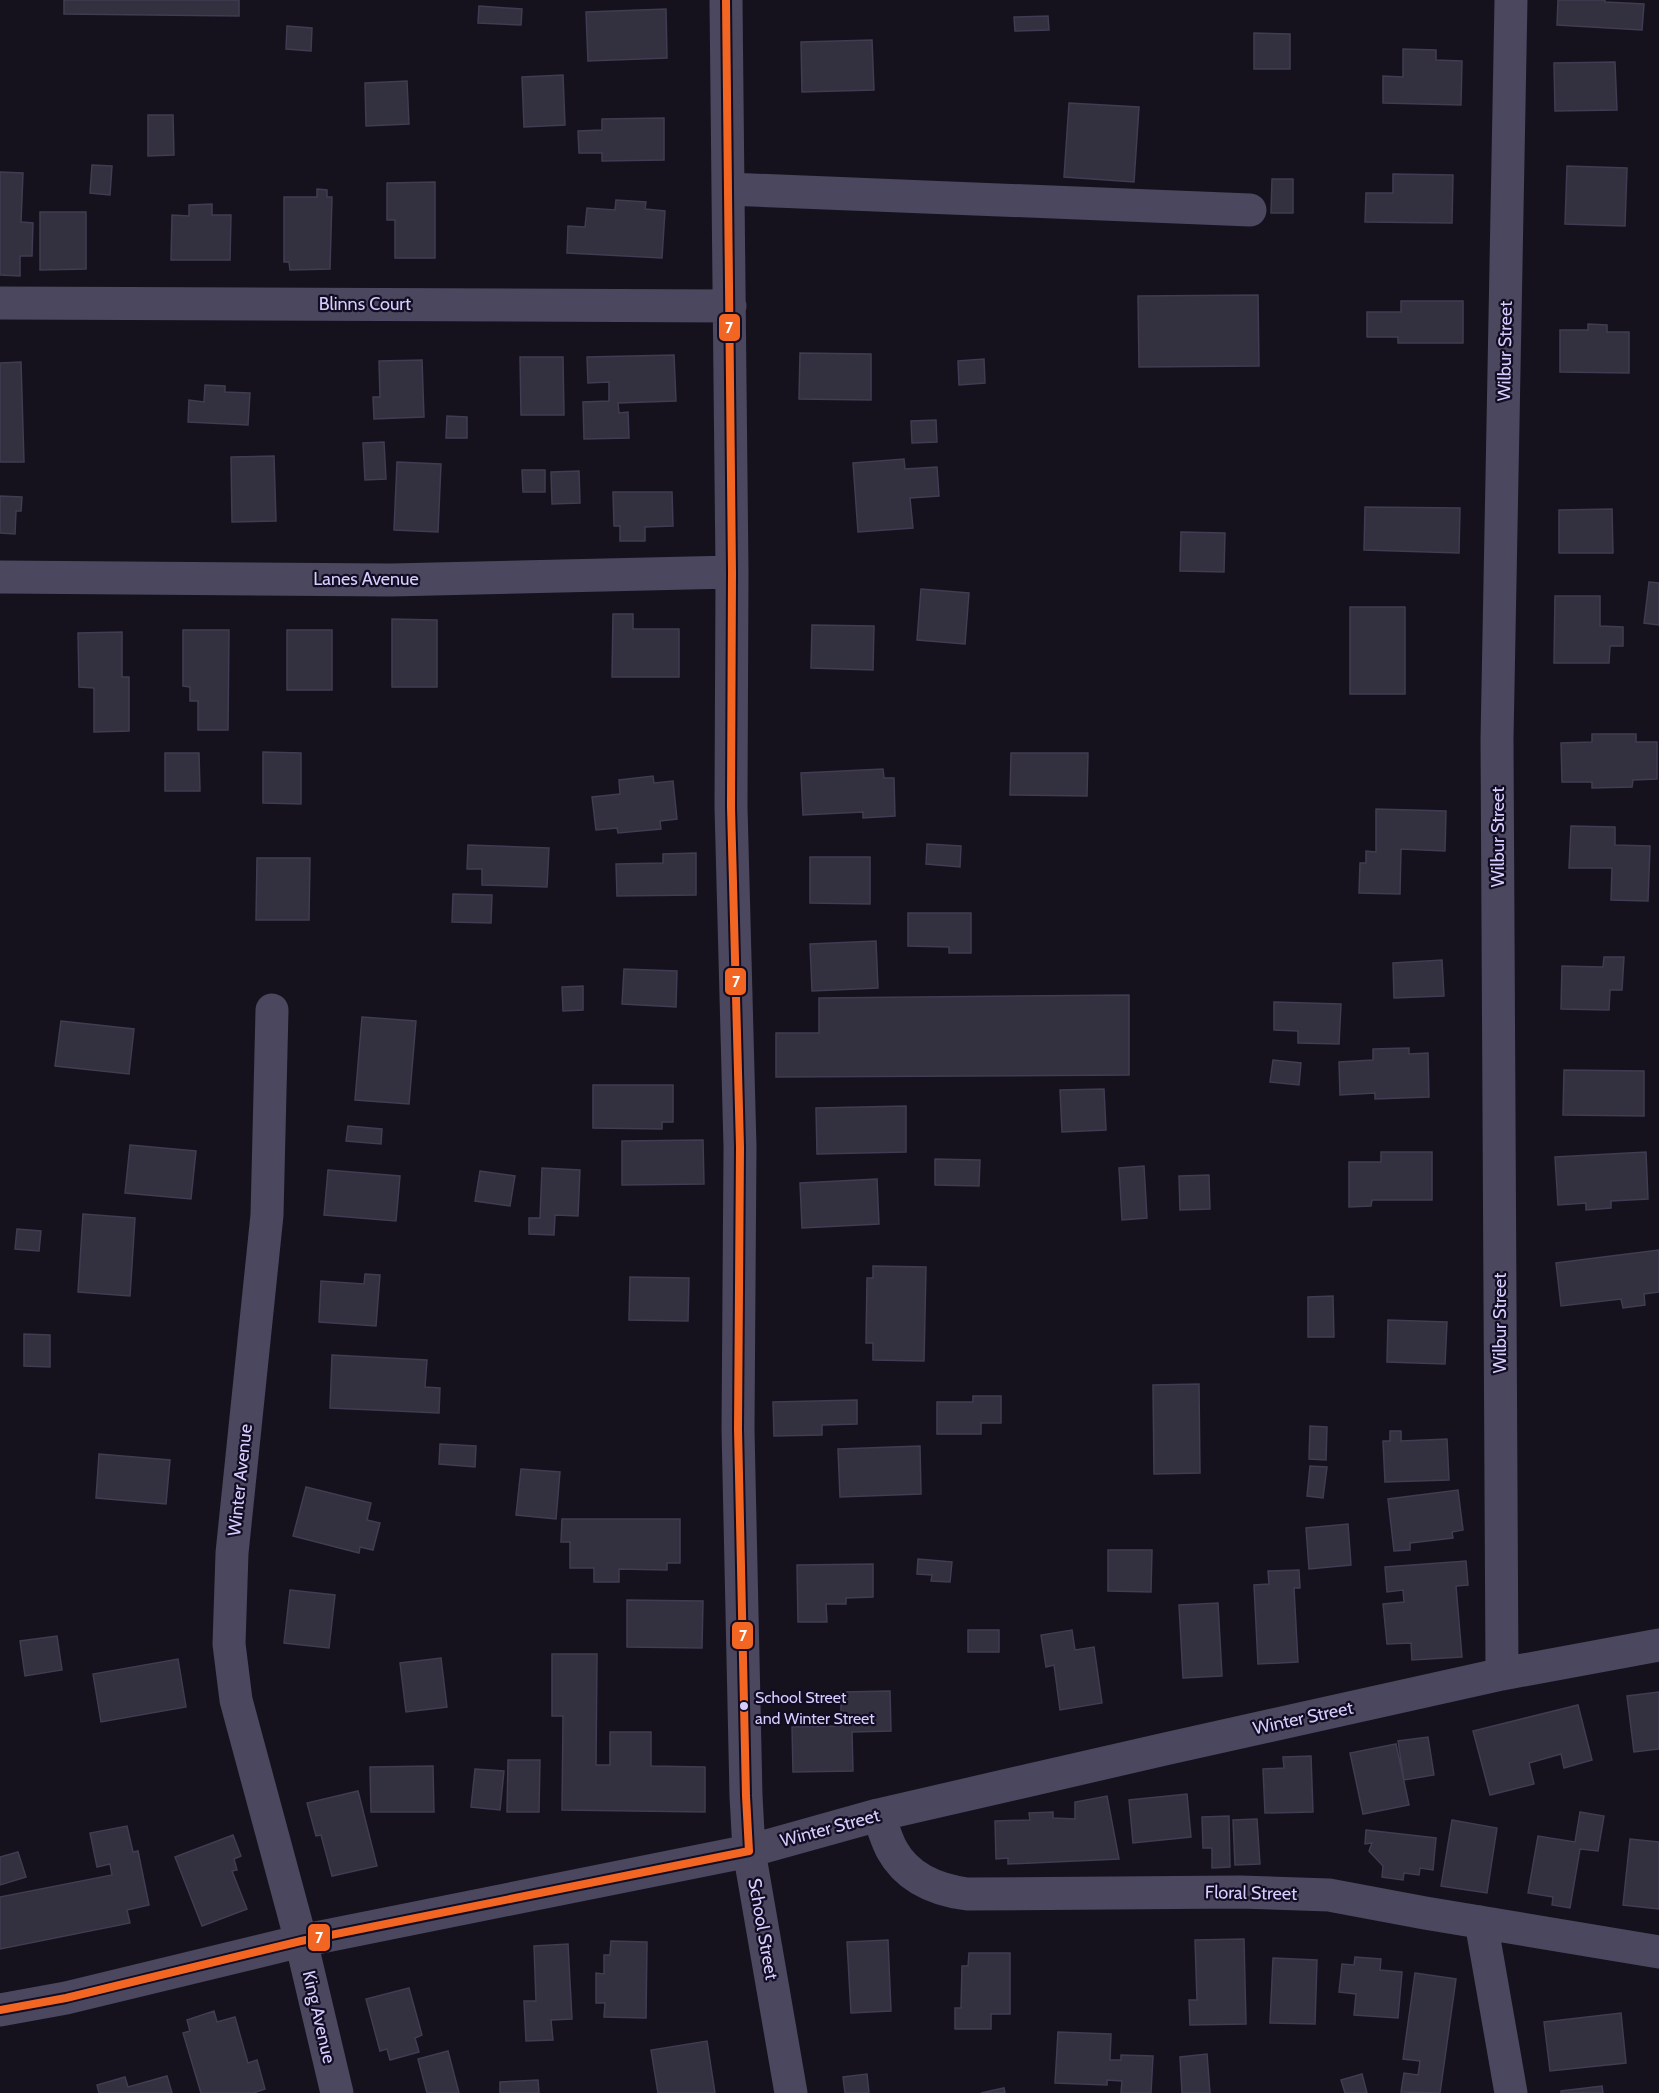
<svg xmlns="http://www.w3.org/2000/svg" width="1659" height="2093" viewBox="0 0 1659 2093" font-family="Cabin,sans-serif">
<style>
.building{fill:#33303f;stroke:#413c51;stroke-width:1.5}
.lines{fill:none;stroke-linecap:round;stroke-linejoin:round}
.minor{stroke:#4a475e;stroke-width:33}
.bus-1-casing{stroke:#120d22;stroke-width:12}
.bus-1{stroke:#f26522;stroke-width:8}
.bus-dot{fill:#d7ceff;stroke:#120d22;stroke-width:2}
.labels{text-anchor:middle;dominant-baseline:central;stroke-width:4.5;stroke-linejoin:round;paint-order:stroke}
.bus-label{font-size:16px;fill:#d7ceff;stroke:#120d22;text-anchor:start}
.street-label{font-size:18px;fill:#d7ceff;stroke:#120d22}
.line-badge{stroke:#120d22;stroke-width:2}
.badge-label{font-size:16px;text-anchor:middle;font-weight:bold;fill:#fff}
</style>
<rect width="100%" height="100%" fill="#15121d"/>
<!-- building -->
<path class="building" d="M64,0H239V16L64,14Z
M1558,0H1605V2L1644,4L1642,30L1557,25Z
M479,6L522,9L521,25L478,23Z
M666,9L667,58L588,61L586,12Z
M1048,16L1049,30L1015,31L1014,17Z
M287,26L312,28L311,51L286,49Z
M1254,33L1290,34V69H1254Z
M872,40L874,90L802,92L801,42Z
M1403,49L1436,50V60L1462,61L1461,105L1383,103V76L1403,77Z
M1615,62L1617,110L1555,111L1554,63Z
M563,75L565,125L524,127L522,77Z
M407,81L409,124L366,126L365,83Z
M1069,103L1139,107L1134,182L1064,177Z
M148,115H173L174,155L148,156Z
M664,118V160L602,161V153H579L578,131L602,130V119Z
M92,165L112,166L110,195L90,193Z
M1567,166L1627,168L1625,226L1565,224Z
M0,172L23,173L21,222L33,223L32,256H20V276L0,275Z
M1393,174L1453,175L1452,223L1365,222L1366,193H1393Z
M1272,179H1293V213H1271Z
M435,182V258H395V220H387V183Z
M317,189L327,190V197H332L330,269L290,270L289,262H284V197H317Z
M616,200L646,202L645,209L665,211L662,258L567,253L568,226L585,227L587,208L615,210Z
M212,204V215H231L230,260H171L172,215L189,216V205Z
M40,212H86V269L40,270Z
M1258,295L1259,366L1139,367L1138,296Z
M1401,301H1463V343H1398V337H1367V312H1401Z
M1588,324L1607,325V332H1629V373L1560,372V330H1588Z
M800,353L871,354V400L799,399Z
M674,355L676,401L618,403L619,413L628,412L629,438L584,439L583,402L609,401V382L588,383L587,357Z
M520,357H563L564,415H521Z
M984,359L985,383L959,385L958,361Z
M422,360L424,417L374,419L373,397H380L379,361Z
M21,362L24,462H0V363Z
M205,385L225,386V392L250,393L248,425L188,422L189,400L204,402Z
M447,416L467,417V438H446Z
M936,420L937,442L912,443L911,421Z
M384,442L386,479L365,480L363,443Z
M274,456L276,521L232,522L231,457Z
M904,459L905,469L937,467L939,496L910,498L913,528L858,532L853,463Z
M397,462L441,464L438,532L394,530Z
M522,470H545V492H523Z
M579,471L580,503L552,504L551,472Z
M613,492H672L673,526L645,527V541H620V526H614Z
M0,496L22,497L21,511H16L15,534L0,533Z
M1365,507L1460,508L1459,553L1364,550Z
M1612,509L1613,553H1559V510Z
M1181,532L1225,533L1224,572L1180,571Z
M1649,582L1659,583V625L1644,623Z
M921,589L969,593L965,644L917,640Z
M1555,596H1600V626L1623,627V646H1610L1609,663H1554Z
M1350,607H1405V694H1350Z
M613,614H633V629H679V677H612Z
M392,619L437,620V687H392Z
M812,625L874,626L873,670L811,668Z
M183,630H229L228,730H198V701H190V687L183,686Z
M287,630H332V690H287Z
M122,632V677H129V731L94,732V688L79,687L78,633Z
M1592,734H1636V742H1657V779L1633,780L1632,787L1592,788V782H1562L1561,743L1592,742Z
M263,752L301,753V804L263,803Z
M165,753H199L200,791H165Z
M1011,753H1088L1087,796L1010,795Z
M883,769L884,778H894L895,816L863,818V812L803,815L801,773Z
M653,776L654,783L673,781L677,819L660,821L661,829L618,833L617,828L596,830L592,797L620,794L619,780Z
M1376,809L1446,811L1445,851L1401,849L1400,894L1359,893L1360,863H1366V851L1376,852Z
M1571,826L1615,827V845L1650,846L1648,901L1611,900L1612,868H1569Z
M927,844L961,846L960,867L926,864Z
M468,845L549,848L547,887L482,885V869H467Z
M696,853V895L617,896L616,864L663,863V854Z
M810,857H870V904L810,903Z
M257,858H310L309,920H256Z
M453,894L492,895L491,923L452,922Z
M908,913H971V953H949V947L908,946Z
M876,941L878,988L812,991L810,944Z
M1604,957H1624L1622,990H1610L1609,1010L1561,1009L1562,966L1603,967Z
M1442,960L1444,996L1394,998L1393,963Z
M624,969L677,971L676,1007L622,1004Z
M583,986V1010L563,1011L562,987Z
M1129,995V1075L776,1077V1033H819V998Z
M1274,1002L1341,1004L1339,1044L1298,1043V1031L1274,1030Z
M362,1017L416,1021L409,1104L355,1100Z
M61,1021L134,1029L129,1074L55,1066Z
M1409,1048V1054L1428,1053L1429,1097L1375,1099V1093L1340,1095L1339,1062L1373,1060V1049Z
M1273,1060L1301,1063L1299,1085L1270,1082Z
M1564,1070L1644,1071V1116L1563,1115Z
M593,1085H673V1122H662V1129L593,1128Z
M1104,1089L1106,1130L1062,1132L1060,1090Z
M906,1106V1152L817,1154L816,1108Z
M348,1126L382,1129L381,1144L346,1141Z
M703,1140L704,1184L622,1185V1141Z
M130,1145L196,1151L191,1199L125,1193Z
M1381,1152H1432V1200H1372L1371,1206L1349,1207V1162H1381Z
M1646,1152L1648,1199L1611,1201V1208L1586,1210V1203L1558,1205L1555,1157Z
M935,1159L980,1160L979,1186L935,1185Z
M1144,1166L1147,1218L1122,1220L1119,1168Z
M542,1168L580,1170L578,1216L555,1215L554,1235L529,1234V1218H540Z
M328,1170L400,1176L396,1221L324,1215Z
M480,1171L515,1176L510,1206L475,1201Z
M1209,1175L1210,1209L1180,1210L1179,1176Z
M877,1179L879,1224L802,1228L800,1183Z
M83,1214L135,1218L130,1296L78,1292Z
M17,1229L41,1231L39,1251L15,1249Z
M1659,1250V1292L1644,1294L1645,1305L1623,1308L1621,1299L1561,1306L1556,1263Z
M873,1266L926,1267L924,1361L873,1360V1343H866L867,1278H873Z
M365,1274L380,1275L376,1326L319,1322L321,1281L364,1284Z
M630,1277L689,1278L688,1321L629,1320Z
M1333,1296L1334,1337H1308V1297Z
M1388,1320L1447,1322L1445,1364L1387,1362Z
M24,1334L50,1335V1367L24,1366Z
M332,1355L427,1360L425,1387L440,1388L439,1413L330,1408Z
M1199,1384L1200,1473L1154,1474L1153,1385Z
M973,1396H1001V1423H981V1434H937V1402H973Z
M857,1400V1424L822,1425V1435L774,1436L773,1402Z
M1310,1426L1327,1427L1326,1460L1309,1459Z
M1390,1431H1401V1441L1447,1439L1449,1480L1385,1482L1383,1441H1390Z
M440,1444L476,1446L475,1467L439,1464Z
M920,1446L921,1494L840,1497L838,1449Z
M99,1454L170,1460L166,1504L96,1498Z
M1310,1466L1327,1467L1323,1498L1307,1496Z
M521,1469L560,1472L556,1519L516,1515Z
M306,1487L371,1503L367,1520L380,1523L373,1550L360,1547L359,1553L293,1536Z
M1458,1490L1463,1530L1452,1532L1453,1538L1410,1543V1550L1394,1551L1388,1499Z
M562,1519H680V1563H667V1570L619,1569V1582H594V1568H570V1542H561Z
M1348,1524L1351,1565L1309,1569L1306,1528Z
M1108,1550H1152L1151,1592L1108,1591Z
M918,1559L952,1562L950,1582L931,1581L932,1575L917,1574Z
M1466,1561L1468,1585L1456,1586L1462,1657L1412,1660L1411,1643L1387,1644L1383,1604L1404,1602L1403,1590L1387,1592L1385,1567Z
M873,1564V1597L846,1598V1604H826L827,1622H798L797,1565Z
M1299,1570L1300,1588H1294L1298,1662L1258,1664L1254,1585L1269,1584L1268,1571Z
M290,1590L335,1595L329,1648L284,1643Z
M627,1600L703,1601L702,1648L627,1647Z
M1218,1603L1222,1676L1183,1678L1179,1605Z
M968,1630H999V1652H968Z
M1072,1630L1075,1650L1094,1647L1102,1703L1060,1710L1054,1665L1046,1667L1041,1635Z
M57,1636L62,1670L25,1676L20,1641Z
M552,1654H597L596,1765H610V1732H651V1766L705,1767V1812L562,1810L563,1716H552Z
M441,1658L447,1707L406,1712L400,1663Z
M178,1659L186,1707L101,1722L93,1674Z
M890,1691L891,1731L852,1732L853,1771L793,1772L792,1727L841,1726V1692Z
M1659,1692V1749L1634,1752L1627,1696Z
M1578,1705L1592,1760L1564,1768L1561,1754L1529,1763L1534,1784L1490,1795L1473,1731Z
M1428,1737L1434,1775L1404,1780L1398,1741Z
M1396,1744L1409,1805L1363,1814L1350,1753Z
M1311,1756L1313,1812L1265,1813L1263,1769L1284,1768L1283,1757Z
M508,1760H540L539,1812H507Z
M433,1766L434,1812H371L370,1767Z
M475,1769L504,1771L500,1810L471,1807Z
M358,1791L377,1866L332,1876L321,1835L316,1836L307,1803Z
M1187,1794L1191,1837L1133,1843L1129,1800Z
M1107,1796L1119,1859L1008,1864V1858L996,1859L995,1821L1030,1820L1029,1813L1053,1812V1818L1075,1819V1802Z
M1580,1812L1604,1816L1598,1851L1580,1849L1570,1908L1552,1905L1553,1897L1528,1893L1538,1836L1575,1842Z
M1229,1816L1230,1867L1212,1868V1848H1203L1202,1817Z
M1257,1819L1260,1864L1235,1865L1233,1820Z
M1452,1820L1497,1828L1487,1893L1441,1886Z
M127,1826L133,1852L138,1851L149,1905L127,1910L130,1923L0,1949V1897L112,1875L110,1864L97,1867L90,1833Z
M1366,1830L1436,1838L1433,1870L1420,1868L1419,1875L1404,1873L1403,1880L1382,1877L1383,1866L1369,1851L1372,1843L1365,1844Z
M233,1835L241,1856L234,1859L237,1870L232,1871L247,1909L202,1926L175,1857Z
M1630,1839L1659,1842V1909L1623,1905Z
M18,1852L26,1877L0,1885V1857Z
M1244,1939L1246,2024L1190,2025L1189,2000H1197L1195,1940Z
M888,1940L891,2011L851,2013L847,1942Z
M611,1941L647,1942L646,2018L604,2017L605,2003H596V1973L604,1974V1955H610Z
M568,1944L572,2019L551,2020L553,2040L526,2041L524,2001H536L534,1946Z
M969,1953H1010V2014H991V2029H955V2008H961L962,1966H968Z
M1355,1957L1381,1959L1380,1970L1402,1972L1398,2018L1354,2015L1356,1994L1339,1992L1342,1964L1354,1965Z
M1273,1958L1317,1960L1315,2024L1270,2023Z
M1415,1973L1456,1979L1440,2093L1401,2092L1404,2073L1418,2075L1420,2061L1403,2059Z
M409,1988L422,2035L415,2038L419,2052L390,2060L387,2049L380,2051L366,1999Z
M214,2011L217,2022L235,2017L248,2063L257,2060L265,2089L253,2093H201L183,2033L190,2031L187,2020Z
M1621,2013L1626,2063L1550,2071L1544,2022Z
M1058,2032L1111,2034L1110,2060H1121V2055L1153,2056L1151,2093H1121L1122,2081L1107,2080V2085L1055,2083Z
M707,2041L715,2093H658L651,2050Z
M448,2051L459,2093H427L418,2059Z
M1207,2054L1210,2093H1182L1180,2057Z
M867,2074L869,2093H845L843,2077Z
M1362,2074L1367,2093H1345L1341,2080Z
M167,2076L172,2093H99L97,2085L125,2077L128,2087Z
M538,2080L539,2093H500V2082Z
M1602,2086L1603,2093H1561V2091Z
M1004,2088L1005,2093H981Z"/>
<g class="lines">
<!-- minor -->
<path class="minor" d="M726,0L732,572L731,807L740,1147L738,1429L746,1796L749,1851L791,2093
M728,189L1250,210
M0,303L730,306
M0,577L391,580L732,572
M272,1010L267,1215L232,1553L229,1644L236,1700L301,1941L337,2093
M1502,1674L1497,740L1511,0
M878,1815C883,1826 886,1839 892,1850C908,1879 937,1890 967,1894L1240,1892L1329,1895L1425,1913L1659,1952
M1481,1922L1511,2093
M0,2010L66,1998L301,1941L749,1851L878,1815L1165,1749L1502,1674L1659,1645"/>
<!-- bus-1 casing -->
<g class="bus-1-casing">
<path id="bus-1" d="M0,2010L66,1998L301,1941L749,1851L746,1796L738,1429L740,1147L731,807L732,572L726,0"/>
</g>
<!-- bus-1 -->
<use href="#bus-1" class="bus-1"/>
</g>
<!-- markers -->
<circle class="bus-dot" cx="744" cy="1706" r="5"/>
<g class="labels">
<!-- bus labels -->
<g class="bus-label">
<text x="755" y="1697">School Street<tspan x="755" dy="21">and Winter Street</tspan></text>
</g>
<!-- street labels -->
<g class="street-label">
<text x="365" y="304">Blinns Court</text>
<text transform="translate(1505 351) rotate(-89)">Wilbur Street</text>
<text x="366" y="579">Lanes Avenue</text>
<text transform="translate(1498 837) rotate(-90)">Wilbur Street</text>
<text transform="translate(1500 1323) rotate(-90)">Wilbur Street</text>
<text transform="translate(240 1480) rotate(-84)">Winter Avenue</text>
<text transform="translate(1303 1718) rotate(-12)">Winter Street</text>
<text transform="translate(830 1828) rotate(-15)">Winter Street</text>
<text transform="translate(1251 1893) rotate(1)">Floral Street</text>
<text transform="translate(763 1929) rotate(80)">School Street</text>
<text transform="translate(319 2017) rotate(77)">King Avenue</text>
</g>
</g>
<g class="line-badge">
<rect x="718" y="313" width="23" height="29" rx="6" fill="#f26522"/>
<rect x="724" y="967" width="23" height="29" rx="6" fill="#f26522"/>
<rect x="731" y="1621" width="23" height="29" rx="6" fill="#f26522"/>
<rect x="307" y="1923" width="24" height="29" rx="6" fill="#f26522"/>
</g>
<g class="badge-label">
<text x="729" y="333">7</text>
<text x="736" y="987">7</text>
<text x="743" y="1641">7</text>
<text x="319" y="1943">7</text>
</g>
</svg>
